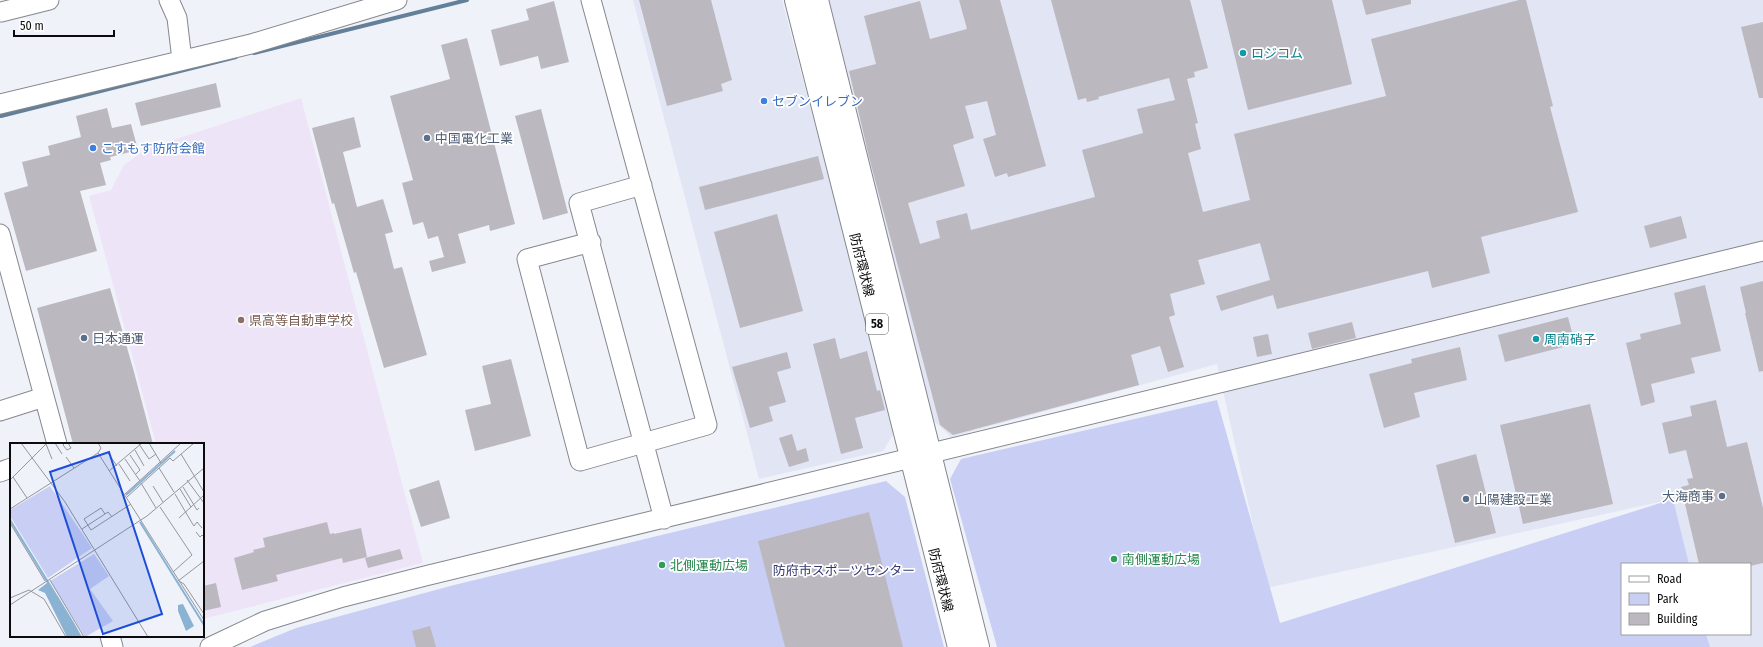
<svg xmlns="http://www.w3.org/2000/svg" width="1763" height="647" viewBox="0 0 1763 647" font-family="'Fira Sans Condensed','Noto Sans JP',sans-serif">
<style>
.built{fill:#e2e5f3}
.education{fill:#eee4f8}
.green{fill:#c9cff4}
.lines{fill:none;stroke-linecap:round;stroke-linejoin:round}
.stream{stroke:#638098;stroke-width:4}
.building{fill:#bbb8c0}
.minor-casing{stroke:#86878e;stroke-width:21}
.major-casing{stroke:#86878e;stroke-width:24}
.minor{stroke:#fff;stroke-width:19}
.major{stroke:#fff;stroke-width:22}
.culture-dot{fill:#0f9aa8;stroke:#fff;stroke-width:1.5}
.shop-dot{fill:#3f7fe0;stroke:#fff;stroke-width:1.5}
.service-dot{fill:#5c6f8a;stroke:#fff;stroke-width:1.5}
.education-dot{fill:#8d6e63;stroke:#fff;stroke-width:1.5}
.leisure-dot{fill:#2e9e5b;stroke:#fff;stroke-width:1.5}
.labels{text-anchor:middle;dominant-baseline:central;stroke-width:3.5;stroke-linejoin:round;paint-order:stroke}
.shield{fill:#fff;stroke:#545456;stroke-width:1}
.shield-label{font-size:12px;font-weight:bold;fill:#0b0b0e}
.culture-label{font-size:13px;fill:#0d838f;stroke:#fff;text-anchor:start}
.shop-label{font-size:13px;fill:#366cbe;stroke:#fff;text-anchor:start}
.service-label{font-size:13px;fill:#4e5e75;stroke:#fff;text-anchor:start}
.street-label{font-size:13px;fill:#0b0b0e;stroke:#fff}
.education-label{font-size:13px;fill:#785e54;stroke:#fff;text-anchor:start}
.leisure-label{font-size:13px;fill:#27864d;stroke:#fff;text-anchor:start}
.park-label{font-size:13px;fill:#343870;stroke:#fff}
.inset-river{fill:none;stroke:#89b2d3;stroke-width:2}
.inset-road{fill:none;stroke:#94969c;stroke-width:1}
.view{fill:#1d4ed8;fill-opacity:0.15;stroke:#1d4ed8;stroke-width:2}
.inset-edge{fill:none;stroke:#0b0b0e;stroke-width:2}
</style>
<rect width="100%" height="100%" fill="#f0f2fa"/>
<!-- built -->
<path class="built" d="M633,0H782L895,431L883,451L759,479Z
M829,0H1763V647H1710L1706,634H1750V564H1689L1673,499L1267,588L1217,364L951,437L934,421Z"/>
<!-- education -->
<path class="education" d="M301,98L423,563L203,619V444H156L89,196L111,190L124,165L146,149Z"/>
<!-- green -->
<path class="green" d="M1217,400L1280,623L1673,499L1689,564H1622V634H1706L1710,647H997L950,479L961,459Z
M886,481L905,497L944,647H250L296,628L454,585Z"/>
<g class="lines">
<!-- stream -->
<path class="stream" d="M254,53L467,0
M1,116L236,57"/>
</g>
<!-- building -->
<path class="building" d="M639,0H711L732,80L721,84L723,91L667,106Z
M959,0H1000L1046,166L1008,177L1007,173L995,177L983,139L996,135L987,101L965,106L974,138L953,145L965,186L908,203L920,244L940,238L936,221L967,213L971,230L1095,197L1082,150L1143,133L1137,109L1175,100L1169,78L1098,97L1099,99L1087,102L1086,98L1078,100L1051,0H1190L1208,68L1194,72L1195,77L1187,79L1198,123L1195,124L1201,149L1188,153L1203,212L1250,200L1234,134L1386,96L1371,39L1519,0H1526L1553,106L1550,107L1578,212L1481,237L1490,273L1432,288L1428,271L1277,309L1273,295L1221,311L1216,296L1270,280L1260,243L1198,260L1205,284L1170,294L1175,315L1169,317L1184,367L1168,372L1160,346L1131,355L1139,385L953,435L940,425L869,157L849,71L876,64L864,16L920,1L930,39L967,29Z
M1221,0H1332L1352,84L1248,110Z
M1362,0H1411V4L1366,15Z
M554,1L569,62L541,69L538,56L500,66L491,30L529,20L526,9Z
M1763,22V98H1759L1741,27Z
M467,38L515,224L490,231L489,225L458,234L466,263L432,272L429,261L444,257L438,236L428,239L423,222L413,225L402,183L413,180L390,96L450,79L441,45Z
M216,83L221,107L141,126L135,103Z
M107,108L112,128L131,124L138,150L110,157L111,160L100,163L106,185L80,191L97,251L26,271L4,193L28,186L22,162L50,155L48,146L81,137L76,116Z
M541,109L568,213L543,220L515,116Z
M354,117L361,147L343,152L357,207L383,199L393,232L385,234L394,269L402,267L427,355L384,368L356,272L354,273L334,203L332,204L312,128Z
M818,156L824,179L705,210L699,187Z
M777,214L803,311L740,328L714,232Z
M1681,216L1687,238L1650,248L1644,226Z
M1763,281V371L1759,372L1745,313H1746L1740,287Z
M1705,285L1721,351L1691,358L1695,373L1651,384L1655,402L1641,406L1626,343L1641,339L1640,334L1681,324L1674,293Z
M110,288L134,372L153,444H73L37,308Z
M1568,317L1575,344L1505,362L1498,335Z
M1352,322L1356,338L1312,349L1308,333Z
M1268,334L1272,354L1257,357L1253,337Z
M835,338L840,359L867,351L877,391L880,390L885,410L855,418L863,448L841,454L813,344Z
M1460,347L1467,380L1414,393L1420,417L1384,428L1369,374L1412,363L1411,359Z
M787,352L791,368L777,372L786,402L769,407L773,421L750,428L732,367Z
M511,359L531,436L475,451L465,410L491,404L482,366Z
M1716,400L1727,447L1747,442L1763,508V563L1750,566V564H1699L1681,487L1689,485L1687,479L1693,478L1686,450L1669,454L1662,423L1692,416L1690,406Z
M1590,404L1613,504L1523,524L1500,425Z
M792,434L797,451L806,448L809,461L789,467L779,438Z
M1476,454L1496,533L1455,543L1436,465Z
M439,480L450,518L421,527L409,490Z
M869,512L903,647H785L758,541Z
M327,522L330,534L334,533V534L361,528L367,557L343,563L342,558L276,575L278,581L242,590L234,558L254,552L253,550L265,547L263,538Z
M400,549L403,559L368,568L365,558Z
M216,583L221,607L203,611V586Z
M430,626L436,647H416L412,631Z"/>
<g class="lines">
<!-- minor casing -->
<g class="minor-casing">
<path id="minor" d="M169,0L177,18L182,60
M1,12L49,0
M0,104L251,44L397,0
M642,185L579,203L664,519
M0,234L57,444
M591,242L527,259L580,461L707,425L591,0
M0,411L44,397
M0,472L11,468
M110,636L113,647
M210,647L265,621L343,597L425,576L1763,251"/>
</g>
<!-- major casing -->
<g class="major-casing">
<path id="major" d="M796,0L959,647
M817,0L978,647"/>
</g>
<!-- minor -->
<use href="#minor" class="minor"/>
<!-- major -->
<use href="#major" class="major"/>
</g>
<!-- markers -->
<g class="culture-dot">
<circle cx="1243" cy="53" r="4"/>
<circle cx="1536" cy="339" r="4"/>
</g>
<g class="shop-dot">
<circle cx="764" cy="101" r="4"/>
<circle cx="93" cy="148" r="4"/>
</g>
<g class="service-dot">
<circle cx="427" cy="138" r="4"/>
<circle cx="84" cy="338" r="4"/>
<circle cx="1722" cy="496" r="4"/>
<circle cx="1466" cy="499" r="4"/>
</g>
<circle class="education-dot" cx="241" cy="320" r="4"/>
<g class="leisure-dot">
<circle cx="1114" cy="559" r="4"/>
<circle cx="662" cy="565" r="4"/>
</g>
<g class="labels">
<!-- shield labels -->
<rect class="shield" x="866" y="314" width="22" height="20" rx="3"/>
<g class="shield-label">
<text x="877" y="324">58</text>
</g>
<!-- culture labels -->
<g class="culture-label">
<text x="1251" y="53">ロジコム</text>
<text x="1544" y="339">周南硝子</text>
</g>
<!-- shop labels -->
<g class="shop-label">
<text x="772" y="101">セブンイレブン</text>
<text x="101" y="148">こすもす防府会館</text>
</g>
<!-- service labels -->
<g class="service-label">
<text x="435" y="138">中国電化工業</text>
<text x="92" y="338">日本通運</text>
<text x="1714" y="496" text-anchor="end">大海商事</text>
<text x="1474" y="499">山陽建設工業</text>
</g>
<!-- street labels -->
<g class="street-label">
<text transform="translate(862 265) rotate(76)">防府環状線</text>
<text transform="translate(941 580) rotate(76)">防府環状線</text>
</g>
<!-- education labels -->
<g class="education-label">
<text x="249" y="320">県高等自動車学校</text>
</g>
<!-- leisure labels -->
<g class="leisure-label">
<text x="1122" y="559">南側運動広場</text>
<text x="670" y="565">北側運動広場</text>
</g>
<!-- park labels -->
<g class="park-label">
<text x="844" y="570">防府市スポーツセンター</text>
</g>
</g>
<!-- overview -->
<g transform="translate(10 443)">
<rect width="194" height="194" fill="#f0f2fa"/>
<path d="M40,43L82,105L38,135L0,73V67ZM84,111L99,133L80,146L103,178L75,194L40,138Z" fill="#c9cff4"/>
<path d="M0,75L63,178L72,194H57L35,150L28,147L37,140L0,79ZM173,161L184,183L176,188L168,168V162Z" fill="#89b2d3"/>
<path class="inset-river" d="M116,52L165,8M130,79L194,182"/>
<path class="inset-road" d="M11,0L55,59L138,194M45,0L52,11M55,0L53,2L57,7L61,5L58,0M139,0L151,20M36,1L42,16M129,1L139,16L146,11M125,7L134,23M88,10L194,177M98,10L107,23M171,11L194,49M120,12L130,27L125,32M56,14L64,25M115,16L130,38M109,21L120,38M149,25L164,49M99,28L132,0M3,34L17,55M0,37L37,0M177,37L194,60M131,40L146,65M143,43L153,59M173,44L187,67L189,65M170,46L181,64M115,51L171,0M165,51L182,80L184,83L187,79L192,85M117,54L160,15L163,18L184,0M150,64L182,112L163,129M0,66L88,10L91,5L88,0M95,71L91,65L74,76L81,87L121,61M169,75L194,52M0,80L35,138M72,86L98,69L102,74M186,89L190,94L192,92L194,94M40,137L74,194M168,138L194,118M169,138L174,141L194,171M0,155L19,147L34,156L56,194M0,162L137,73L194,25"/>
<path class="view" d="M99,9L152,171L93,191L40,29Z"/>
<rect width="194" height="194" class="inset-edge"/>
</g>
<!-- legend -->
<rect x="1621" y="563" width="130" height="72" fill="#ffffff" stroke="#9d9d9f"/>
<rect x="1629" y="576" width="20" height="6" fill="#ffffff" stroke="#9d9d9f"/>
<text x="1657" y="583" font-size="12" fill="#0b0b0e">Road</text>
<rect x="1629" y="593" width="20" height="12" fill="#c9cff4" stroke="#9d9d9f"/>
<text x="1657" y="603" font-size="12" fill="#0b0b0e">Park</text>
<rect x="1629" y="613" width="20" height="12" fill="#bbb8c0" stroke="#9d9d9f"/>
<text x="1657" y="623" font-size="12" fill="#0b0b0e">Building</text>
<!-- scale -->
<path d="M14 30v6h100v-6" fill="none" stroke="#0b0b0e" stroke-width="2"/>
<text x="20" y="30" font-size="12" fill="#0b0b0e" stroke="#ffffff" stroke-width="3" paint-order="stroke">50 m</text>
</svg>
